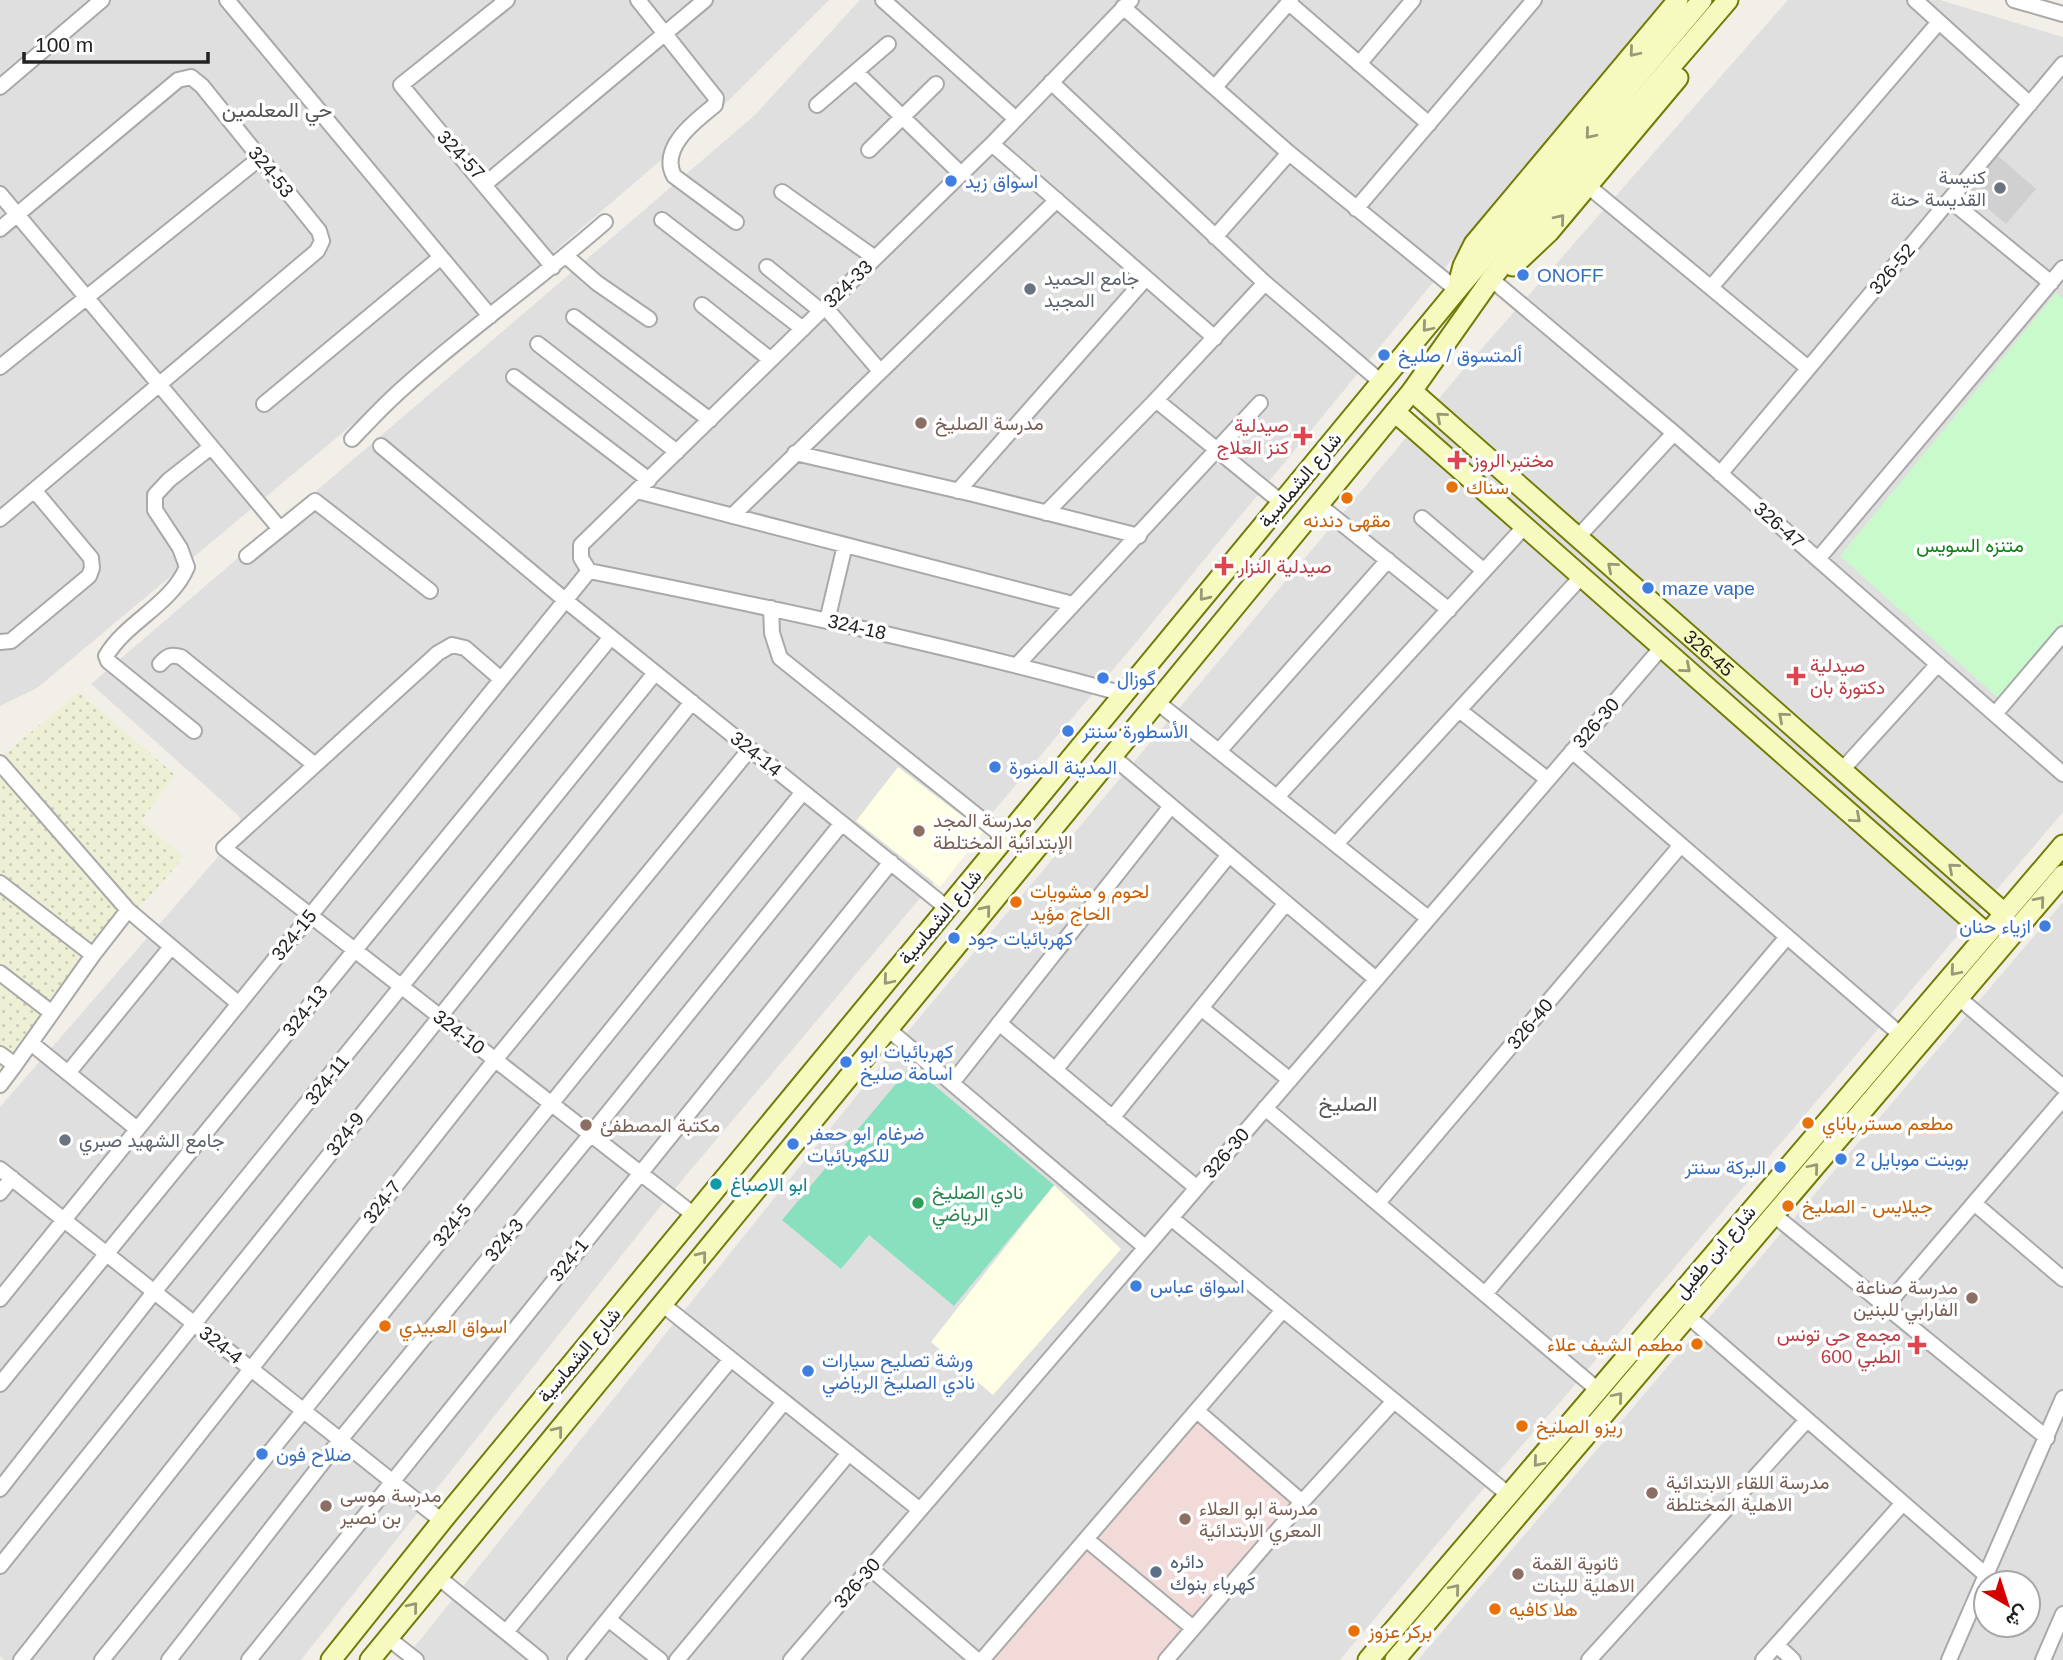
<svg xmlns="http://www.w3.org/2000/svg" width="2063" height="1660" viewBox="0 0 2063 1660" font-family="Arial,Vazirmatn,sans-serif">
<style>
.residential{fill:#e0dfdf;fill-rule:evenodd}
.commercial{fill:#f2dad9}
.education{fill:#ffffe5}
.religious{fill:#d0d0d0}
.farmland{fill:url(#farmland-dots)}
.park{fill:#c8facc}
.pitch{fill:#88e0be}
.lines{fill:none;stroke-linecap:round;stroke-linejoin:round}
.street-casing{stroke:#a9a9a9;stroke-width:18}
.secondary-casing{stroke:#707d05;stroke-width:23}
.street{stroke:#fff;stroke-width:14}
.secondary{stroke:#f7fabf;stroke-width:19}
.oneway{stroke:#979978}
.shop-dot{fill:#3f7fe0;stroke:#fff;stroke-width:2.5}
.worship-dot{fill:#6b7280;stroke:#fff;stroke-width:2.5}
.education-dot{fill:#8d6e63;stroke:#fff;stroke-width:2.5}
.health-dot{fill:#e0444e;stroke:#fff;stroke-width:2.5}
.food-dot{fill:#e8710a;stroke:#fff;stroke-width:2.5}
.culture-dot{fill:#0f9aa8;stroke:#fff;stroke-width:2.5}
.leisure-dot{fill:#2e9e5b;stroke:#fff;stroke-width:2.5}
.service-dot{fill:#5c6f8a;stroke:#fff;stroke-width:2.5}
.labels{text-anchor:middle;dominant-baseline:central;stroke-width:7;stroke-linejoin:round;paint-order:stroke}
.street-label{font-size:19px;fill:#222;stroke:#fff}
.worship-label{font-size:19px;fill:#5b616d;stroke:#fff;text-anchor:start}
.shop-label{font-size:19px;fill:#366cbe;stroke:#fff;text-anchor:start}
.education-label{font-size:19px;fill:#785e54;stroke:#fff;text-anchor:start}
.health-label{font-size:19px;fill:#be3a42;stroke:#fff;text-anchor:start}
.food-label{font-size:19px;fill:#c56008;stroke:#fff;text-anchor:start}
.park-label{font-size:19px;fill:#0c8416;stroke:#fff}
.culture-label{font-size:19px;fill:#0d838f;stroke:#fff;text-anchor:start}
.leisure-label{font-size:19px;fill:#27864d;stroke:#fff;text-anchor:start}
.service-label{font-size:19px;fill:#4e5e75;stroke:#fff;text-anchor:start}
.neighbourhood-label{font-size:21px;fill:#555;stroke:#fff}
</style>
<defs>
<pattern id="farmland-dots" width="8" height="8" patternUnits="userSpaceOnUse" patternTransform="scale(1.75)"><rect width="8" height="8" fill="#eef0d5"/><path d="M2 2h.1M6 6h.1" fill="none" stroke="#ccceb7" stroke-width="1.8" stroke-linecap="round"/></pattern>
</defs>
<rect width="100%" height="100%" fill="#f2efe9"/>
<!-- residential -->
<path class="residential" d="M0,0H829L716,113L353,424L37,688L0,706Z
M860,0H1666L1133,646L667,1198L301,1660H4L0,1656V1107L243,828L239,816L91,684L755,115Z
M1788,0H1940L2063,37V812L1567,1394L1473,1501L1340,1660H404L914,1024L1462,371Z
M2063,902V1660H1418ZM1986,1583H2028V1625H1986Z"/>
<!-- commercial -->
<path class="commercial" d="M1200,1419L1295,1505L1160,1660H990Z"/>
<!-- education -->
<path class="education" d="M898,767L983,832L940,887L856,821Z
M1054,1185L1121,1249L993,1395L931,1342Z"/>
<!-- religious -->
<path class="religious" d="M1995,153L2036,189L2006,224L1964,188Z"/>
<!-- farmland -->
<path class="farmland" d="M79,692L175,775L141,821L184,857L107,945L0,1079V758Z"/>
<!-- park -->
<path class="park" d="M2056,293L2063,298V622L1998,698L1840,556Z"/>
<!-- pitch -->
<path class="pitch" d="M911,1066L1054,1185L954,1306L869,1235L841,1269L782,1220Z"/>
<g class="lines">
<!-- street casing -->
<g class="street-casing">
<path id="street" d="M227,0L490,316
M507,0L401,85L484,185L705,0
M638,0L716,98L715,105C695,121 659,148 674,176L736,222
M883,0L1016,119
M1915,0L2030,104
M2014,0L2063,14
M1289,3L1429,124
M1123,7L1289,153L1457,290
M1359,64L1413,0
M856,72L961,174
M1051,82L1265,283L1381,382
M0,87L102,0
M1215,87L1291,0
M817,105L888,44
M992,144L1215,338
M869,150L936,84
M484,185L553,267
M1588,186L1808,368
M782,192L875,258
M0,194L280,529
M1950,200L2051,283
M1356,209L1534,0
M662,220L803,329
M0,229L178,80L191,77L202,86L319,231L322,241L317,251L0,519
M1215,237L1289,153
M566,256L597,283L649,319
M767,267L821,311
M1491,279L1674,433L2063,774
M1712,286L1939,22
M702,305L771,360
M825,307L880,371
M574,317L710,420
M538,344L677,452
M0,367L260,158
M514,377L649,480
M1156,400L1282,503
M264,404L441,257
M352,439C368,422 384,405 402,389C467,330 539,280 605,222
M381,446L565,600L947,908
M795,453L973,494L1139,536
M1720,474L2063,64
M637,491L1073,604
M958,491L1146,278
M1319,505L1449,610
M1046,513L1156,400L1265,283
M732,516L1057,200
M1422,518L1483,570
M1578,537L1674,433
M247,556L315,501L430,591
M1818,559L2063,268
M589,571L581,558V545L992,144L1131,0
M589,571C768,607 947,645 1124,694
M771,608L772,633L780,658L1005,838
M827,621L845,545
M0,642L11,641L89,576L92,568L91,558L34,490
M160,664C167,656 171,654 181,657L315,765
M1018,664L1260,403
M501,679L465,648L452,645L438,653L224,848L694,1215
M1157,702L1428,918
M1459,710L1547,779
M1995,714L2063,634
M194,731L108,661L106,656C127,621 171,605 187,567L180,548L155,510V495L169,480L211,447
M1219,751L1388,560
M1572,751L1901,1035
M1112,756L1376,979
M0,763L128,910L239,1004
M1842,770L1938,664
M1277,797L1525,526
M1336,844L1582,576
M0,883L93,955
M0,973L52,1013
M1959,998L2063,1087
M1201,1008L1290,1080
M999,1023L1197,1188
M888,1029L1145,1247
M31,1043L137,1129
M0,1054L15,1065L93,955L128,910
M1055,1070L1229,855
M68,1073L171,947
M952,1083L1171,806
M0,1085L15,1065
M1265,1108L1598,1390
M1112,1118L1286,903
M0,1169L442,1521
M0,1193L12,1178
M1378,1203L1681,845
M1974,1203L2063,1279
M1774,1215L2047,1438
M1171,1218L1509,1495
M1485,1294L1787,937
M0,1299L589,571
M662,1304L920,1510
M1886,1306L2063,1099
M1688,1316L1987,1576
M0,1384L611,637
M1197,1411L1302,1502
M0,1489L154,1292L655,673
M1086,1539L1193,1628
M0,1566L692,702
M870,1568L977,1660
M438,1577L540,1660
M608,1619L660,1660
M506,1632L731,1359
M388,1638L416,1660
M1777,1645L1793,1660
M21,1660L495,1060L750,749
M102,1660L803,792
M169,1660L340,1440L591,1134L842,823
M249,1660L891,862
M575,1660L784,1402
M677,1660L849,1453
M791,1660L1662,647
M982,1660L1283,1310
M1166,1660L1302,1502L1394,1401
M1589,1660L1807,1420
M1763,1660L1903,1503
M1949,1660L2063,1398
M2043,1660L2063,1614"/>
</g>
<!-- secondary casing -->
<g class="secondary-casing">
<g id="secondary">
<path d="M1513,266L1549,232L1678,78"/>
<path d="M1458,285L1463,266L1474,244L1678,0"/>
<path id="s1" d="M1412,391L2004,913"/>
<path d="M1395,412L1987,934"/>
<path d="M331,1660L442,1521L1457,290L1702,0"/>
<path d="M370,1660L1412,391L1491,279L1544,214L1728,0"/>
<path d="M1368,1660L2063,845"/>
<path d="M1395,1660L2063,875"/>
</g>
</g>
<!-- street -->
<use href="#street" class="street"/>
<!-- secondary -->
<use href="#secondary" class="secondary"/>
</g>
<!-- one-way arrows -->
<defs><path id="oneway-chevron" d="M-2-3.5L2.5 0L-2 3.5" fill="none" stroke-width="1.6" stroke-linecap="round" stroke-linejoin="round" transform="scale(1.75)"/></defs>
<g class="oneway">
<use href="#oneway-chevron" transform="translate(1634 52) rotate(130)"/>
<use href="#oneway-chevron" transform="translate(1590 134) rotate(130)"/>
<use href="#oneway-chevron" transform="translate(1560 219) rotate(-50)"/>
<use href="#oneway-chevron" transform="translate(1427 327) rotate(130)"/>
<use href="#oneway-chevron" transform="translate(1441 417) rotate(-139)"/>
<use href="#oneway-chevron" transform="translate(1612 567) rotate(-139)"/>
<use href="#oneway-chevron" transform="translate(1204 596) rotate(129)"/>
<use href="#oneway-chevron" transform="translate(1686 668) rotate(41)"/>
<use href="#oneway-chevron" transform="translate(1783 717) rotate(-139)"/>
<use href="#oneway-chevron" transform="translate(1856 818) rotate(41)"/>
<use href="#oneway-chevron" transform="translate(1953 868) rotate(-139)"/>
<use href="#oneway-chevron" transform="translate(2040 901) rotate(-50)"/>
<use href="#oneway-chevron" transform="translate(986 910) rotate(-51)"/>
<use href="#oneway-chevron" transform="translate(1955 971) rotate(130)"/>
<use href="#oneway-chevron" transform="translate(888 980) rotate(130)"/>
<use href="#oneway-chevron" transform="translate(1814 1168) rotate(-50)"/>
<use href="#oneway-chevron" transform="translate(702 1256) rotate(-51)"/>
<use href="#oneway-chevron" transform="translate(1618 1397) rotate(-50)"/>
<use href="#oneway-chevron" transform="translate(558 1431) rotate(-51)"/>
<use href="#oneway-chevron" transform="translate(1538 1462) rotate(130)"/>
<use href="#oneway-chevron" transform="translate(1455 1589) rotate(-50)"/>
<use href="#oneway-chevron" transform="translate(413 1607) rotate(-51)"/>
</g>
<!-- markers -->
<g class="shop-dot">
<circle cx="951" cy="181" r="7"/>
<circle cx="1523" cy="275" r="7"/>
<circle cx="1384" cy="355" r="7"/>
<circle cx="1648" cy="588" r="7"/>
<circle cx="1103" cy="678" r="7"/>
<circle cx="1068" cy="731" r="7"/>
<circle cx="995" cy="767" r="7"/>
<circle cx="2045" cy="926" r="7"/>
<circle cx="954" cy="938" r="7"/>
<circle cx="846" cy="1062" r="7"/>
<circle cx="793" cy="1144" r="7"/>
<circle cx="1841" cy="1159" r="7"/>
<circle cx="1780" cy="1167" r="7"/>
<circle cx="1136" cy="1286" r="7"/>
<circle cx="808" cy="1371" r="7"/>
<circle cx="262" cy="1454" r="7"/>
</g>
<g class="worship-dot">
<circle cx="2000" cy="188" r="7"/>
<circle cx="1030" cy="289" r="7"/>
<circle cx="65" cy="1140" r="7"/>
</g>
<g class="education-dot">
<circle cx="921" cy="423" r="7"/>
<circle cx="919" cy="831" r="7"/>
<circle cx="586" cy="1125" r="7"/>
<circle cx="1972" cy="1298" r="7"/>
<circle cx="1652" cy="1493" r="7"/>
<circle cx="326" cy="1506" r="7"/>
<circle cx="1185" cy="1519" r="7"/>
<circle cx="1518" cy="1574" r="7"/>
</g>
<g class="health-dot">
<path d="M1299.5 425.5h7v7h7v7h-7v7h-7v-7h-7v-7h7z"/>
<path d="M1453.5 449.5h7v7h7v7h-7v7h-7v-7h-7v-7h7z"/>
<path d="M1220.5 555.5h7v7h7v7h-7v7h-7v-7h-7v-7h7z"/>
<path d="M1792.5 665.5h7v7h7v7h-7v7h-7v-7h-7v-7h7z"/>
<path d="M1913.5 1334.5h7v7h7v7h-7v7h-7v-7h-7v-7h7z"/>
</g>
<g class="food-dot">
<circle cx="1452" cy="487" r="7"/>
<circle cx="1347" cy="498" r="7"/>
<circle cx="1016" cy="902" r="7"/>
<circle cx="1808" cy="1123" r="7"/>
<circle cx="1788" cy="1206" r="7"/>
<circle cx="385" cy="1326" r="7"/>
<circle cx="1697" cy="1344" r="7"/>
<circle cx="1522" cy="1426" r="7"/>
<circle cx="1495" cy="1609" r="7"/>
<circle cx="1354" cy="1631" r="7"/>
</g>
<circle class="culture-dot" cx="716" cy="1184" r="7"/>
<circle class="leisure-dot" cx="918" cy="1203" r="7"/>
<circle class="service-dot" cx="1156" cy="1572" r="7"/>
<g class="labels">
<!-- street labels -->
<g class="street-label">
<text transform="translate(461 155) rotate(47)">324-57</text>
<text transform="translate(271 172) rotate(51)">324-53</text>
<text transform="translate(1892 269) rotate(-50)">326-52</text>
<text transform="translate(848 284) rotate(-44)">324-33</text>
<text transform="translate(1300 480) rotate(-50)">شارع الشماسية</text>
<text transform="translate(1779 525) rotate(41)">326-47</text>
<text transform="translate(857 627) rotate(13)">324-18</text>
<text stroke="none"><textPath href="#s1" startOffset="396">326-45</textPath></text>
<text transform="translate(1596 723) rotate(-49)">326-30</text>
<text transform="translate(756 754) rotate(39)">324-14</text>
<text transform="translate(940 917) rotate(-50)">شارع الشماسية</text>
<text transform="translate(294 935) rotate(-51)">324-15</text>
<text transform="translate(305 1011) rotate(-51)">324-13</text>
<text transform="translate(1530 1024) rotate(-50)">326-40</text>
<text transform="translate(459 1032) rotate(38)">324-10</text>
<text transform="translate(327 1080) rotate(-51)">324-11</text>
<text transform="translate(345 1134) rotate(-52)">324-9</text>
<text transform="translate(1226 1153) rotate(-49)">326-30</text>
<text transform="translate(382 1202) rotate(-52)">324-7</text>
<text transform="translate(452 1225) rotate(-51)">324-5</text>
<text transform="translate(504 1240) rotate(-51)">324-3</text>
<text transform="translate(1715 1252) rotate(-50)">شارع ابن طفيل</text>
<text transform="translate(569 1260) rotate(-51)">324-1</text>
<text transform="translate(221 1345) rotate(38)">324-4</text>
<text transform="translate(579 1355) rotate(-50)">شارع الشماسية</text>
<text transform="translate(857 1583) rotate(-49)">326-30</text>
</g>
<!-- worship labels -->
<g class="worship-label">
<text x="1986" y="177" text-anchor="end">كنيسة<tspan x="1986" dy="22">القديسة حنة</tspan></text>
<text x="1044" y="278">جامع الحميد<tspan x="1044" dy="22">المجيد</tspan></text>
<text x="79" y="1140">جامع الشهيد صبري</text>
</g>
<!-- shop labels -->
<g class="shop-label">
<text x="965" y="181">اسواق زيد</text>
<text x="1537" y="275">ONOFF</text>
<text x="1398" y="355">ألمتسوق / صليخ</text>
<text x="1662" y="588">maze vape</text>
<text x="1117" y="678">گوزال</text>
<text x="1082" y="731">الأسطورة سنتر</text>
<text x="1009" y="767">المدينة المنورة</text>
<text x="2031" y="926" text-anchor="end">ازياء حنان</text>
<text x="968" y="938">كهربائيات جود</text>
<text x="860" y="1051">كهربائيات ابو<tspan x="860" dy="22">اسامة صليخ</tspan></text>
<text x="807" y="1133">ضرغام ابو حعفر<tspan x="807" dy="22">للكهربائيات</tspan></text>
<text x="1855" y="1159">بوينت موبايل 2</text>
<text x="1766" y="1167" text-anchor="end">البركة سنتر</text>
<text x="1150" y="1286">اسواق عباس</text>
<text x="822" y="1360">ورشة تصليح سيارات<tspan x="822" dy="22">نادي الصليخ الرياضي</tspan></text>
<text x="276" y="1454">صلاح فون</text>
</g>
<!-- education labels -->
<g class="education-label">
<text x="935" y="423">مدرسة الصليخ</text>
<text x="933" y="820">مدرسة المجد<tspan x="933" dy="22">الإبتدائية المختلطة</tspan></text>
<text x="600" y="1125">مكتبة المصطفئ</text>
<text x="1958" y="1287" text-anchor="end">مدرسة صناعة<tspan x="1958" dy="22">الفارابي للبنين</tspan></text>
<text x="1666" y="1482">مدرسة اللقاء الابتدائية<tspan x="1666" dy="22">الاهلية المختلطة</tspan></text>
<text x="340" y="1495">مدرسة موسى<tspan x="340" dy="22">بن نصير</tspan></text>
<text x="1199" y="1508">مدرسة ابو العلاء<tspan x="1199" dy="22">المعري الابتدائية</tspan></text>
<text x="1532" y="1563">ثانوية القمة<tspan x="1532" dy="22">الاهلية للبنات</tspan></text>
</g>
<!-- health labels -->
<g class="health-label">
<text x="1289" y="425" text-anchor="end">صيدلية<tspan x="1289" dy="22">كنز العلاج</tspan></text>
<text x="1473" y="460">مختبر الروز</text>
<text x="1238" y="566">صيدلية النزار</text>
<text x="1810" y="665">صيدلية<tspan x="1810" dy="22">دكتورة بان</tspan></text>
<text x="1901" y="1334" text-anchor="end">مجمع حي تونس<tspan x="1901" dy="22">الطبي 600</tspan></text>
</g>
<!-- food labels -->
<g class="food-label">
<text x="1466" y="487">سناك</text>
<text x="1347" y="520" text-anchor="middle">مقهى دندنه</text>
<text x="1030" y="891">لحوم و مشويات<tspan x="1030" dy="22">الحاج مؤيد</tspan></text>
<text x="1822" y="1123">مطعم مستر باباي</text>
<text x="1802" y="1206">جيلايس - الصليخ</text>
<text x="399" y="1326">اسواق العبيدي</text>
<text x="1683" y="1344" text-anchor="end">مطعم الشيف علاء</text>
<text x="1536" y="1426">ريزو الصليخ</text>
<text x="1509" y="1609">هلا كافيه</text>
<text x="1368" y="1631">بركر عزوز</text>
</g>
<!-- park labels -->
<g class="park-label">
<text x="1970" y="545">متنزه السويس</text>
</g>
<!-- culture labels -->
<g class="culture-label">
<text x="730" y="1184">ابو الاصباغ</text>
</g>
<!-- leisure labels -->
<g class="leisure-label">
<text x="932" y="1192">نادي الصليخ<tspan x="932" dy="22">الرياضي</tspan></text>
</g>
<!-- service labels -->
<g class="service-label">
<text x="1170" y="1561">دائره<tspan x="1170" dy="22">كهرباء بنوك</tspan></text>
</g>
<!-- neighbourhood labels -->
<g class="neighbourhood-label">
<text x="277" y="109">حي المعلمين</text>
<text x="1348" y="1103">الصليخ</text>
</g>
</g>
<!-- north arrow -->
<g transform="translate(2007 1604) rotate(141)"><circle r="33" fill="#ffffff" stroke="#a7a7a7" stroke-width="2"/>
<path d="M0-5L12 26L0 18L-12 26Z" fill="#d40000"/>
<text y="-10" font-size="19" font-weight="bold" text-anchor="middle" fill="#222222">ش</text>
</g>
<!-- scale -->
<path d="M24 52v10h184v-10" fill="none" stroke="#222222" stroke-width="3.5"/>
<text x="35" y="52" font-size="21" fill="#222222" stroke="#ffffff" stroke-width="5" paint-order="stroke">100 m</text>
</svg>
